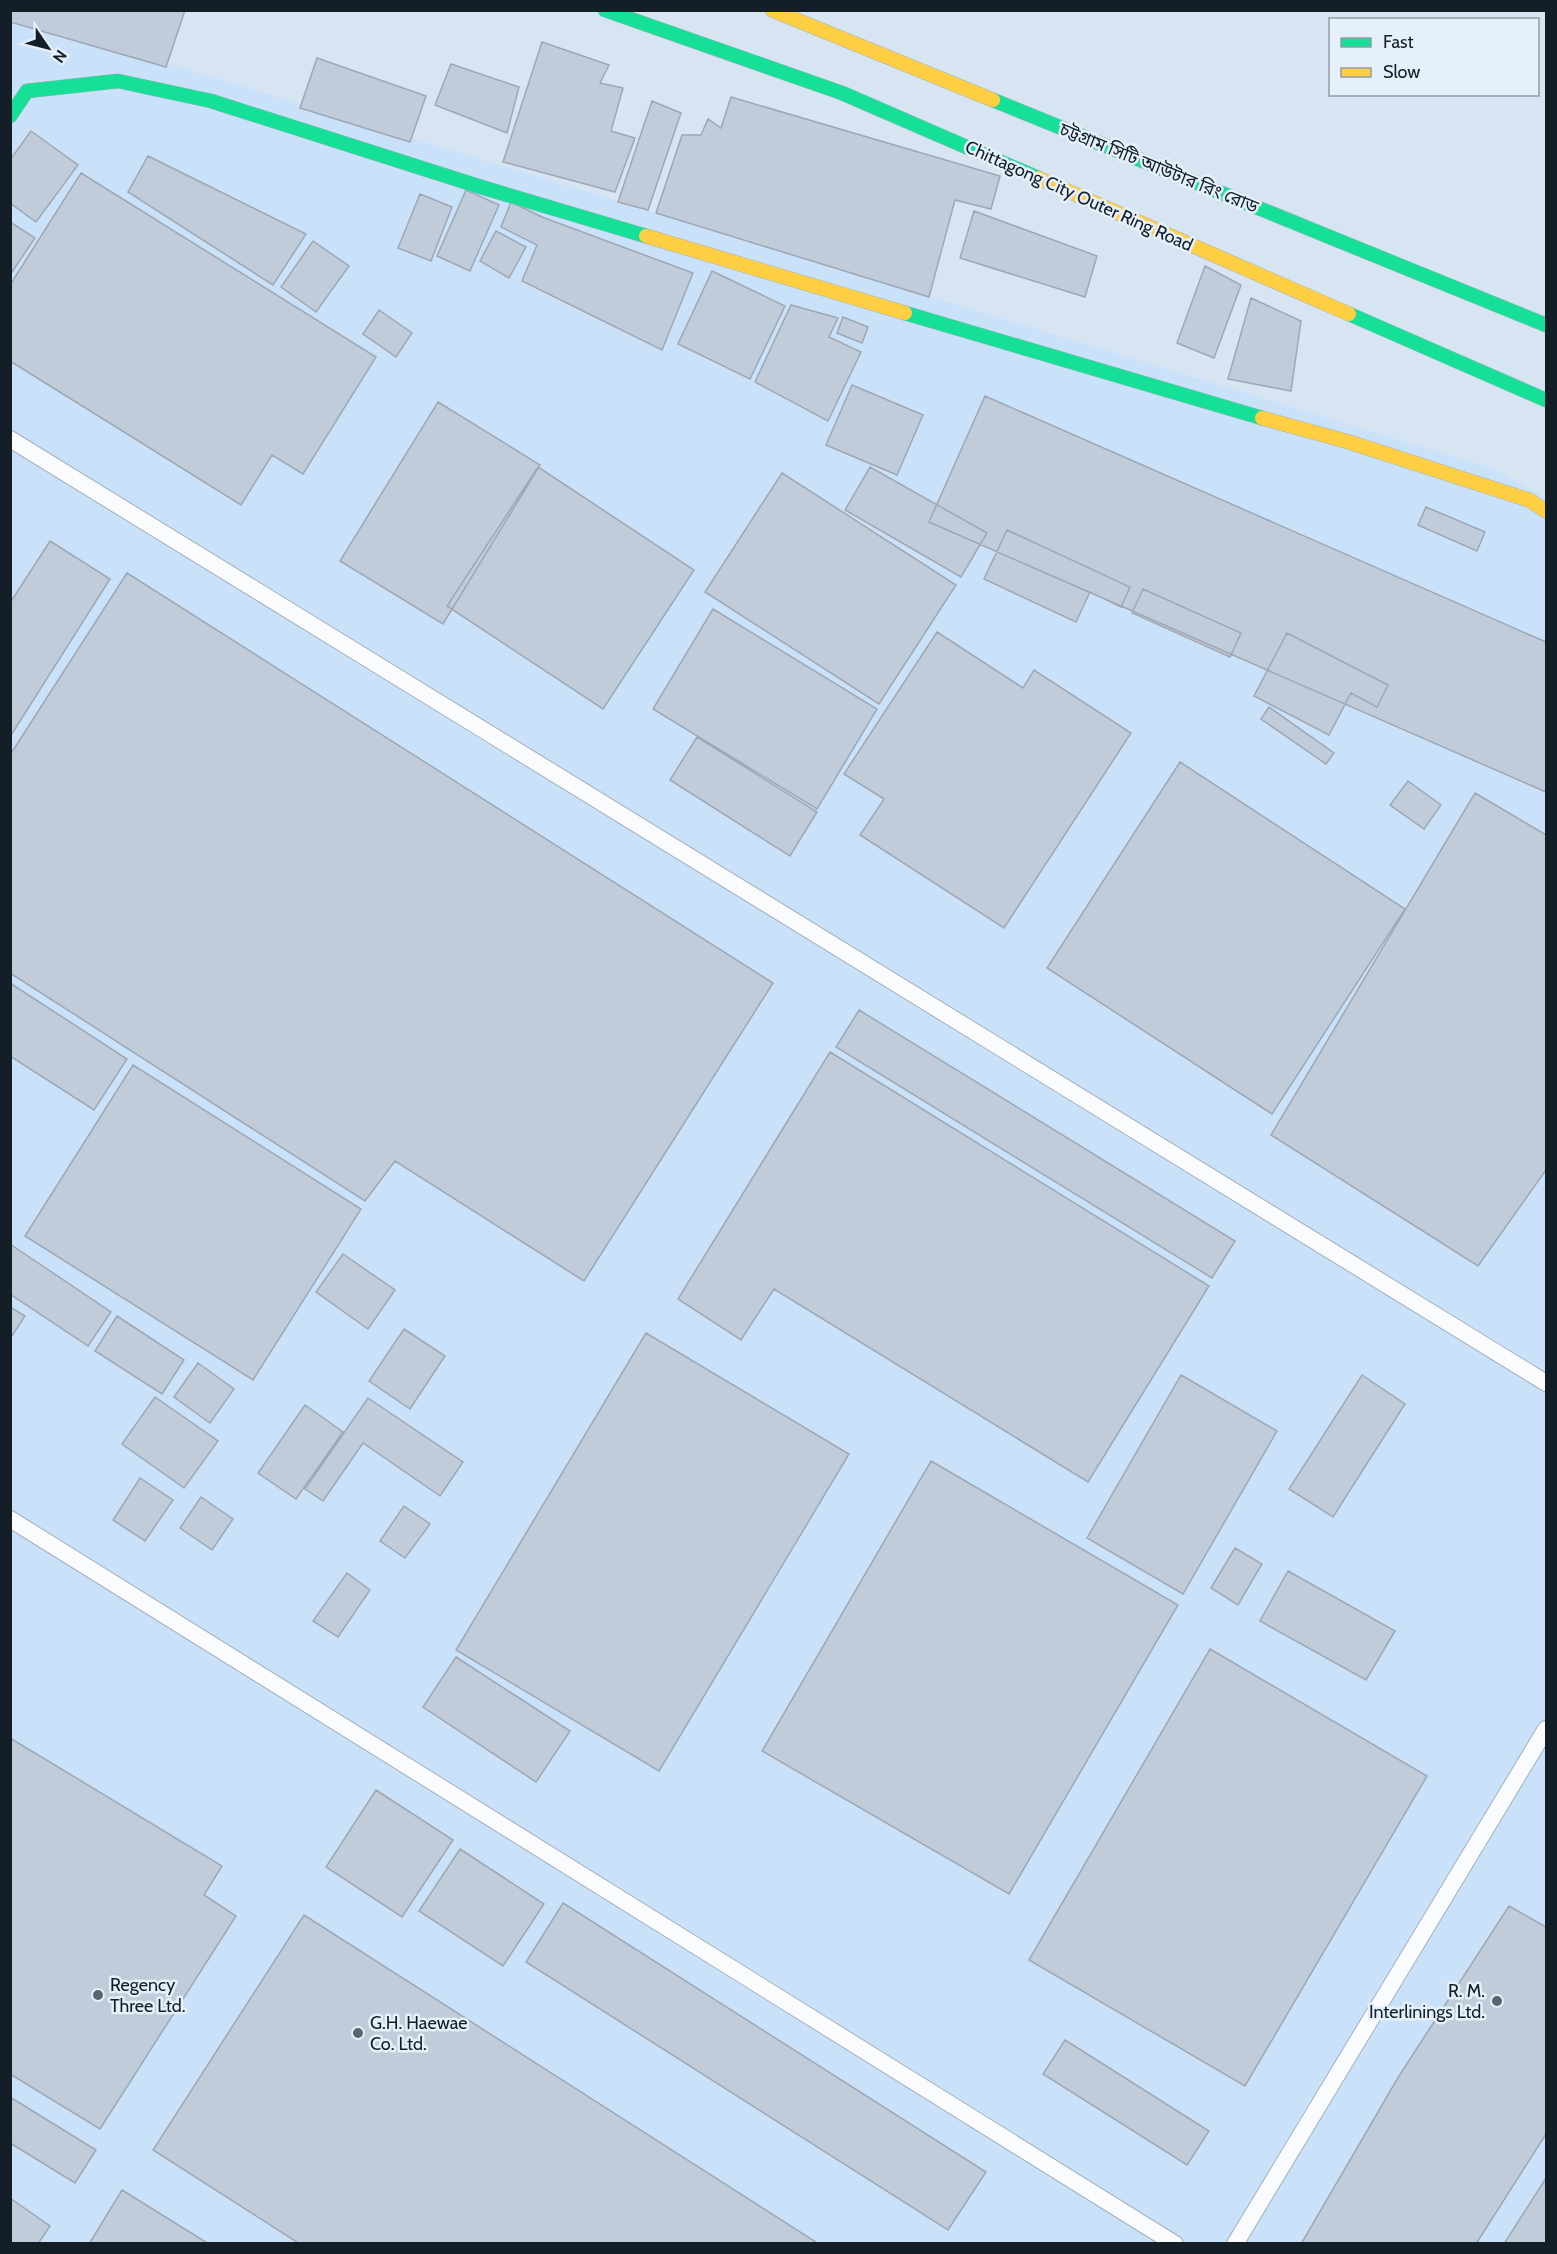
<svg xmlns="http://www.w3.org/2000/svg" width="1557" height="2254" viewBox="0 0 1557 2254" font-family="Cabin,'Noto Sans Bengali',sans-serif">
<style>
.built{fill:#cae2f9}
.building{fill:#c1ccdb;stroke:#9ea7b2;stroke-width:1.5}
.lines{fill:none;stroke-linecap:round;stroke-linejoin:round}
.lane-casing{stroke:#a5b0bb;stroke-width:18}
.fast-casing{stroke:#a5b0bb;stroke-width:15}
.slow-casing{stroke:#a5b0bb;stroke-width:15}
.lane{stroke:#f9fbfd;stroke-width:16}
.fast{stroke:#16e098;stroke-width:14}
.slow{stroke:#ffcf43;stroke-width:14}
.poi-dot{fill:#58646e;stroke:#e6f0fb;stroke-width:2}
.labels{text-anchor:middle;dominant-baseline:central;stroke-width:5;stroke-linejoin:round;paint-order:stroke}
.street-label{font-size:18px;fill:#141e27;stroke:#e6f0fb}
.poi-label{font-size:18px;fill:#141e27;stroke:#e6f0fb;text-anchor:start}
</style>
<rect width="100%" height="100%" fill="#d7e5f3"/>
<!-- built -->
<path class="built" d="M10,15L1494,469L1546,498V2243H11Z"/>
<!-- building -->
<path class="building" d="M10,10H185L166,67L10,22Z
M542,42L609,65L600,83L623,88L611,131L635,138L615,192L503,162Z
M317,58L426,96L410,142L300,108Z
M451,64L519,87L507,133L435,105Z
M731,97L1000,176L991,209L955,200L929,297L656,213L682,135H701L708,119L721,128Z
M652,101L681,113L648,210L618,202Z
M31,131L78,165L36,222L10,203V160Z
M148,156L306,234L273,285L128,192Z
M81,173L376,357L303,474L272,455L241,505L10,361V285Z
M466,190L499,205L470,271L437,256Z
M420,194L452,207L431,261L398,248Z
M511,202L542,217L693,273L662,350L522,281L537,245L501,227Z
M974,211L1097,256L1085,297L960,258Z
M10,222L35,238L10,275Z
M496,231L526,247L509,278L480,261Z
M313,241L349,266L316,312L281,287Z
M1205,266L1241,285L1214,358L1177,343Z
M712,271L785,306L750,379L678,344Z
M1251,298L1301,321L1291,391L1228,379Z
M791,305L838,318L829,337L861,352L828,421L755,382Z
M379,310L412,333L396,357L363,334Z
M843,317L868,327L862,343L837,333Z
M852,385L923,415L897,475L826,445Z
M985,396L1546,642V792L929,522Z
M438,402L540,465L443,624L340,561Z
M538,467L694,570L603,709L447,606Z
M870,467L987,533L961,577L845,510Z
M782,473L956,585L879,704L705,592Z
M1426,507L1485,532L1477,551L1418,525Z
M1007,530L1130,587L1121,607L1090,592L1076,622L984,579Z
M50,541L110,579L10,737V603Z
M127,573L773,983L584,1281L395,1161L365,1201L10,973V755Z
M1143,589L1241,633L1230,657L1132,613Z
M713,609L877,709L817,809L653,709Z
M937,632L1023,688L1034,670L1131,733L1004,928L860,835L884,799L844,774Z
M1287,633L1388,685L1377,707L1351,693L1329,735L1254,696Z
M1269,707L1334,753L1326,764L1261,719Z
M697,737L817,812L790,856L670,780Z
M1180,762L1405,909L1272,1114L1047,968Z
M1408,781L1441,805L1424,829L1390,805Z
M1475,793L1546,835V1170L1478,1266L1271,1135Z
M10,983L127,1059L94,1110L10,1056Z
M859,1010L1235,1241L1212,1278L836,1047Z
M830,1052L1209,1286L1088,1482L774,1289L741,1340L678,1299Z
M133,1065L361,1209L253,1380L25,1236Z
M10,1244L111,1312L88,1346L10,1294Z
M343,1254L395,1290L368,1329L316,1292Z
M10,1307L25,1316L10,1339Z
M117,1316L184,1360L162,1394L95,1351Z
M404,1329L445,1356L410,1409L369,1381Z
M646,1333L849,1454L659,1771L456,1650Z
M198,1363L234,1389L210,1423L174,1397Z
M1181,1375L1277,1431L1183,1594L1087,1538Z
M1362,1375L1405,1404L1333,1517L1289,1489Z
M155,1397L218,1441L184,1488L122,1444Z
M368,1398L463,1462L440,1496L363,1443L323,1501L305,1489Z
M305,1405L343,1432L296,1499L258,1473Z
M931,1461L1178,1605L1009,1894L762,1751Z
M140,1478L173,1500L145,1541L113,1520Z
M201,1497L233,1519L212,1550L180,1528Z
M404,1506L430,1524L405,1558L380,1541Z
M1235,1548L1262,1564L1238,1605L1211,1588Z
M1288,1571L1395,1631L1366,1680L1260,1621Z
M347,1573L370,1590L338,1637L313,1621Z
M1210,1649L1427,1776L1245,2086L1029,1960Z
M456,1657L570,1731L536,1782L423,1707Z
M10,1738L222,1866L204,1895L236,1916L100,2129L10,2074Z
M376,1790L453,1840L402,1917L326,1867Z
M460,1849L544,1904L503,1966L419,1911Z
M563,1903L986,2172L948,2230L526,1962Z
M1509,1906L1546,1927V2134L1476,2244H1301L1399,2076Z
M304,1915L819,2244H300L153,2150Z
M1065,2040L1209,2131L1187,2165L1043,2074Z
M10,2097L96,2150L75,2183L10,2143Z
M1546,2178V2244H1504Z
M122,2190L209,2244H89Z
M10,2198L50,2226L38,2244H10Z"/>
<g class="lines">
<!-- lane casing -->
<g class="lane-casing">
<path id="lane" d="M10,439L1546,1383
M10,1519L1175,2244
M1235,2244L1546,1729"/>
</g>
<!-- fast casing -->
<g class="fast-casing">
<path id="fast" d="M605,10L842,93L1038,178
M993,100L1546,325
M10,116L27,91L118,81L211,101L481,187L646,236
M905,313L1262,418
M1349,314L1546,400"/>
</g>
<!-- slow casing -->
<g class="slow-casing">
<path id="slow" d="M772,10L993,100
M1038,178L1349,314
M646,236L905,313
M1262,418L1349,442L1529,500L1546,511"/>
</g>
<!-- lane -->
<use href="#lane" class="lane"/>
<!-- fast -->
<use href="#fast" class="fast"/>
<!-- slow -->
<use href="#slow" class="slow"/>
</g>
<!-- markers -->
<g class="poi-dot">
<circle cx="98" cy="1995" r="6"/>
<circle cx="1497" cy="2001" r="6"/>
<circle cx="358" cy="2033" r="6"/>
</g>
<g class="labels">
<!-- street labels -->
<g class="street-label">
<text transform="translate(1159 168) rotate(22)">চট্টগ্রাম সিটি আউটার রিং রোড</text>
<text transform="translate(1079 196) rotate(24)">Chittagong City Outer Ring Road</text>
</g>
<!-- poi labels -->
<g class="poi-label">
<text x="110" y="1985">Regency<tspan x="110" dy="21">Three Ltd.</tspan></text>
<text x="1485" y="1991" text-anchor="end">R. M.<tspan x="1485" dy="21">Interlinings Ltd.</tspan></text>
<text x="370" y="2023">G.H. Haewae<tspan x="370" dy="21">Co. Ltd.</tspan></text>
</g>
</g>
<!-- border -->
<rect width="1557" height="2254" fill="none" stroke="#141e27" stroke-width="24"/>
<!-- legend -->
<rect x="1329" y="18" width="210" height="78" fill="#e6f0fb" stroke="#929ca6" stroke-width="1.5"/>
<rect x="1341" y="38" width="30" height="9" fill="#16e098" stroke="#929ca6" stroke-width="1.5"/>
<text x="1383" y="48" font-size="18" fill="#141e27">Fast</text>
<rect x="1341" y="68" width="30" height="9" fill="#ffcf43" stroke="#929ca6" stroke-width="1.5"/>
<text x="1383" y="78" font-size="18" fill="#141e27">Slow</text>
<!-- north arrow -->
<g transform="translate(48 48) rotate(125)" stroke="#e6f0fb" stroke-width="4.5" paint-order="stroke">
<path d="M0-4.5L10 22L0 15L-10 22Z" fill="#141e27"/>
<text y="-9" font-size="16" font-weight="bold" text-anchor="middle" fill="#141e27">N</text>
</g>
</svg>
